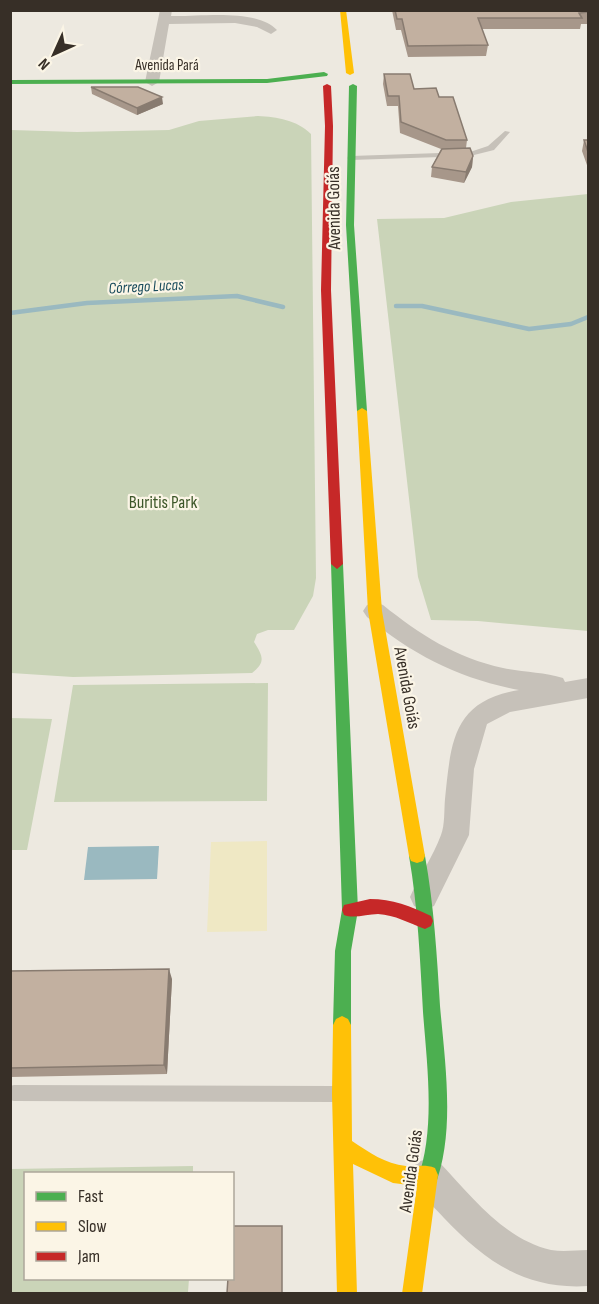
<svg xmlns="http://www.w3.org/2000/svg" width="599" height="1304" viewBox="0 0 599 1304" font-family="'Sofia Sans Condensed',sans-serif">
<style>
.green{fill:#cad4b8}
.sand{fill:#efe8c4}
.water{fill:#9ab9c0}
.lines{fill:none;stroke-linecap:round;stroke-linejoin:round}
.stream{stroke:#9ab9c0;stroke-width:4.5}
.lane{fill:#c6c1b9;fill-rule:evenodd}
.street{fill:#c6c1b9;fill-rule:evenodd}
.fast{fill:#4caf50;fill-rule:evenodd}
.slow{fill:#ffc107;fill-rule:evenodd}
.jam{fill:#c62828;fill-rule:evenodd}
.wall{fill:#a7978a}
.shaded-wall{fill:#887b70}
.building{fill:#c2b0a0;stroke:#887b70;stroke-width:1.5}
.labels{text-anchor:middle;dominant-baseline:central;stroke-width:4.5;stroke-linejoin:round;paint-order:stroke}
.far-street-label{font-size:15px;fill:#372f27;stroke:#fbf5e6}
.far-water-label{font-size:16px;font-style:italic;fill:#194b5c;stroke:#fbf5e6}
.street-label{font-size:18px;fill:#372f27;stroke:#fbf5e6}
.park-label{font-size:18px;fill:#3d5729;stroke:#fbf5e6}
</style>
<rect width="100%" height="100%" fill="#ede9e0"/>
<!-- green -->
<path class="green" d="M258,116C277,117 297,120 311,134L316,578L313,596L294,630H268L257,634L254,642C263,656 266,662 252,673L73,677L11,673V130L77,132L169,130L199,121Z
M588,194V631L478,621L431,620L418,577L377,219L444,218L511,202Z
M268,683L267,801L54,802L73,685Z
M11,718L52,719L27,850H11Z
M193,1166V1174H26V1278L189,1279L188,1292L11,1293V1169Z"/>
<!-- sand -->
<path class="sand" d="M267,841V931L207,932L211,842Z"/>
<!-- water -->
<path class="water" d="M159,846L157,879L84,880L88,847Z"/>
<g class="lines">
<!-- stream -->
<path class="stream" d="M396,306H422L529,329L571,324L588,317
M10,313L87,303L237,296L283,307"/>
<!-- lane -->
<path class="lane" d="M505,131L510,132L494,150L470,156L351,160L347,158L351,156L470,152L488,146Z
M14,1085L333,1086L339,1088L341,1094L339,1100L333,1102L14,1101L10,1100V1086Z"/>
<!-- street -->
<path class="street" d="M160,10H172L171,16C199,17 256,8 277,30L271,34L257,27L235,23L169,24L159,82L152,86L145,82Z
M375,602L383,605C419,634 456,658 503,668C522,672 544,672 563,678L565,682L588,678V698L510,712L487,724L474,769L469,835L434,906L424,910L414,906L410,897C419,876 433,857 441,835C445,825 444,810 445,799C451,741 453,701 519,690C460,679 413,655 367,617L363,611L367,605Z
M428,1158L440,1163C471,1196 505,1240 551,1250C564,1252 576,1250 588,1250V1286C526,1290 486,1262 444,1218C432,1205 418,1192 411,1175L416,1163Z"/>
<!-- fast -->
<path class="fast" d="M324,72L328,74L327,76L267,83L10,84V80L267,79Z
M353,84L357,86L354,225L367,411L362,414L357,411L346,225L349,86Z
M337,559L343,564L358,910L351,951V1025L348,1031L342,1034L336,1031L333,1025L335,951L342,910L331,564Z
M417,849L423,851L425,856C434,906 437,956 440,1006C445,1063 456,1134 434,1188L427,1191L420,1188L417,1181C436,1130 427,1066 423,1012C420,960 418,908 409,856L411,851Z"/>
<!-- slow -->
<path class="slow" d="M340,10H346L354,73L350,75L346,73Z
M362,408L367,411L382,611L425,856L423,861L417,863L411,861L409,856L368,611L357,411Z
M342,1016L348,1019L351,1025L352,1141C369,1152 385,1164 406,1166C416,1167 425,1164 435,1168L438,1175L422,1294H402L417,1186L393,1183L353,1164L357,1294H337L332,1094L333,1025L336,1019Z"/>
<!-- jam -->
<path class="jam" d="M327,84L331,86L333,126L331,290L343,564L337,569L331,564L321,290L325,126L323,86Z
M370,899C392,899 411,906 431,916L433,921L431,926L425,929C409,923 395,915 378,914C367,914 354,919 344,915L342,910L344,905Z"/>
</g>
<!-- wall -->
<path class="wall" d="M392,10H588V24H581L580,29H482L488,45L486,56L408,57L401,30H396Z
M384,74L414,89L439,97L467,140L466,148L473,156L472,167L464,183L431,177L432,167L441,149L400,133L398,106H387L383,84Z
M91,87L163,104L137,115L92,94Z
M584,140H588V168L582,151Z
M10,971L172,979L167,1074L10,1077Z"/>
<!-- shaded-wall -->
<path class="shaded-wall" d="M162,97L163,104L137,115V108Z
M473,156L472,167L464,183L466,172Z
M169,969L172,979L167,1074L164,1065Z"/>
<!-- building -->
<path class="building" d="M395,10H588V12L579,13L582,18H478L488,45L408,46L402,19H397Z
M384,74H410L414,89L436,88L439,97H453L467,140H446L401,122L399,96H388Z
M91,87H138L162,97L137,108Z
M584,140H588V152Z
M470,148L473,156L466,172L432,167L442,149Z
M169,969L164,1065L10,1068V971Z
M232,1226H282V1293H227L228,1278H232Z"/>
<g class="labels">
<!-- far-street labels -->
<g class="far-street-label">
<text x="167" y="65">Avenida Pará</text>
</g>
<!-- far-water labels -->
<g class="far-water-label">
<text transform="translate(146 287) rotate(-3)">Córrego Lucas</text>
</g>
<!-- street labels -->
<g class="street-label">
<text transform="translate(334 208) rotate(-91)">Avenida Goiás</text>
<text transform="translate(407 688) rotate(80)">Avenida Goiás</text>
<text transform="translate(411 1171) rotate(-82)">Avenida Goiás</text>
</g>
<!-- park labels -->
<g class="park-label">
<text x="163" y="502">Buritis Park</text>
</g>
</g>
<!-- border -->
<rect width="599" height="1304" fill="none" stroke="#372f27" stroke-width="24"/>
<!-- legend -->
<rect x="24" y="1172" width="210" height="108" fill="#fbf5e6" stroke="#ada69a" stroke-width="1.5"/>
<rect x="36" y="1192" width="30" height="9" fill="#4caf50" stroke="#ada69a" stroke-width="1.5"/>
<text x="78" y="1202" font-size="18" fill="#372f27">Fast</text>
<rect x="36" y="1222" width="30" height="9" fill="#ffc107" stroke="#ada69a" stroke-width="1.5"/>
<text x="78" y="1232" font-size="18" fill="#372f27">Slow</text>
<rect x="36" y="1252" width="30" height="9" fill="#c62828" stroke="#ada69a" stroke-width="1.5"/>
<text x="78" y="1262" font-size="18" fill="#372f27">Jam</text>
<!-- north arrow -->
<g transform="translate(54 54) rotate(225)" stroke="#fbf5e6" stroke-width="4.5" paint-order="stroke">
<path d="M0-4.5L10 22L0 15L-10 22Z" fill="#372f27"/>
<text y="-9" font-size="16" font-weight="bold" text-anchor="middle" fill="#372f27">N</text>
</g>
</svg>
